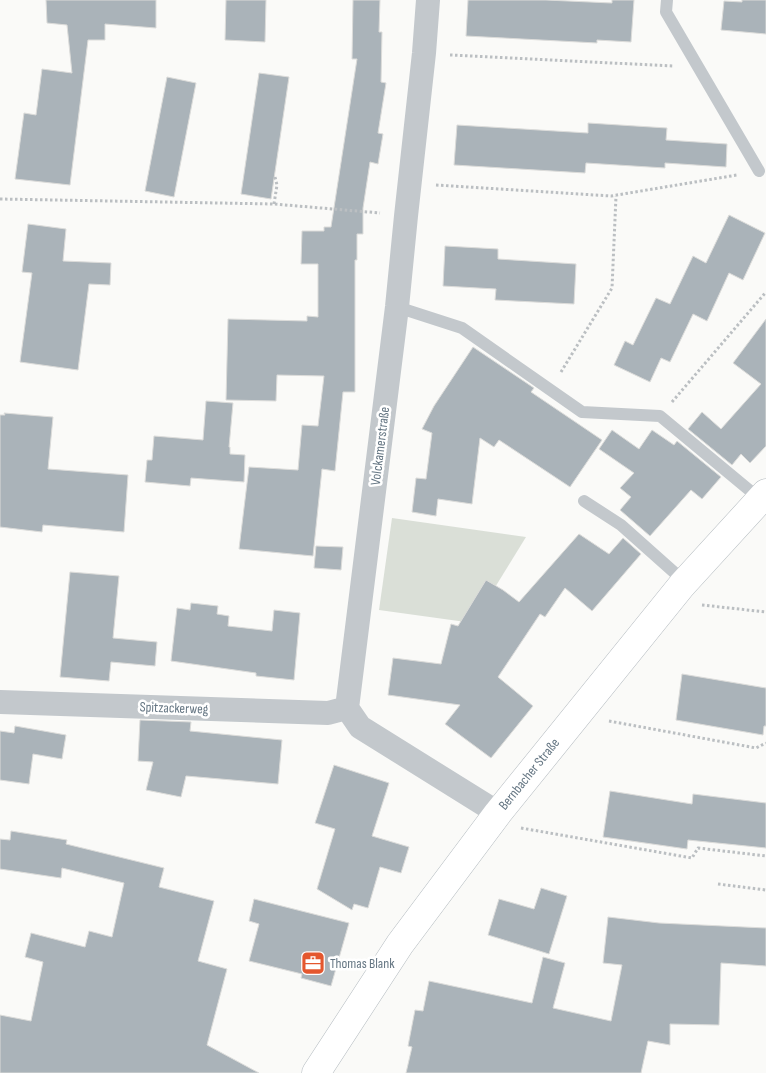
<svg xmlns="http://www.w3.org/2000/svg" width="766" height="1073" viewBox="0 0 766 1073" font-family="'Sofia Sans Condensed',sans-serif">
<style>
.green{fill:#dadfd7}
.building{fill:#aab3b9;stroke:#dcdcda}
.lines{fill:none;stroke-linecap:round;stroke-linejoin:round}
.secondary-casing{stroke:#b3babf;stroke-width:29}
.path{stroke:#bbbfc2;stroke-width:3;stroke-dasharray:2.5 2.5;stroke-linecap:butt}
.lane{stroke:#c3c8cc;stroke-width:12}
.street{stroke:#c3c8cc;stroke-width:24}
.secondary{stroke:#fff;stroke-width:28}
.labels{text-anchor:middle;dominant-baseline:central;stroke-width:5;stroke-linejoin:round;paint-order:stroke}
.street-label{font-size:14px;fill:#657683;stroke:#fff}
.poi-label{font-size:14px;fill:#657683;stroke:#fff;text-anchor:start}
</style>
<rect width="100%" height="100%" fill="#fafaf8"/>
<!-- green -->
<path class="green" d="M392,518L526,537L473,623L379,610Z"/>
<!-- building -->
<path class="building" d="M46,0H156V28L105,24V40H88L70,185L15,179L24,113L36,115L42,69L72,73L67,25L47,23Z
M226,0H266L265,42L225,40Z
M353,0H380L379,32H382L381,82L386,83L378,133L383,134L378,164L370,162L363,208V234H357V260H355V392H343L335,471L322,469L313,556L239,549L249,467L298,470L302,425L318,426L324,376L277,375L276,401L226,400L228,319L307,321V316L318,317V264H301L302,231H324V227H331L357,59H352Z
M468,0H546L612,3V0H634L631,42L597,40V43L466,36Z
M742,0H766V34L721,30L724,1L742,2Z
M259,73L289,77L271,199L241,194Z
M167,77L196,83L174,197L145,191Z
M588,123L667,128L666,140L727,144L726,167L665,163V168L586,163L585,173L454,165L457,125L588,133Z
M729,215L765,233L743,280L729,273L707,321L693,314L670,362L661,358L650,382L614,365L625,341L633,345L656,298L670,304L693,256L706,263Z
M28,224L66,229L63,261L111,263L110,285L89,284L78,370L20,362L32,273L22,272Z
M445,246L498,249V259L576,264L574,304L495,300L496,289L443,286Z
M766,319V446L750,463L741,454L732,465L688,429L702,412L721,429L761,384L733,363Z
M473,347L534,388L531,392L602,440L570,487L499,440L494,447L480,438L472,504L438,499L436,516L412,512L416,478L426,479L432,433L422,429L434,406Z
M206,401L233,403L229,447H230V454L245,455L244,482L191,478L190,486L145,482L147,460H152L154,436L203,440Z
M4,413L53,417L48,469L128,475L124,532L43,525L42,532L0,527V415H5Z
M612,430L639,449L652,430L674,445L677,441L721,477L702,499L691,490L650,536L620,510L631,497L620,488L634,473L599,449Z
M579,534L609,554L623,538L641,554L592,611L565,588L545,617L540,614L498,677L533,706L491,758L445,724L460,705L388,695L393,658L441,664L451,624L458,626L486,580L503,590L519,602Z
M316,546L343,547L341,570L314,568Z
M70,572L119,576L113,638L157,642L155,666L111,662L109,681L60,677Z
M191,603L218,606L217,614L229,616L228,626L272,631L274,610L300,613L294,680L256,676V673L171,661L177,608L190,610Z
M682,674L766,688V726H764L763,735L676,720Z
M140,720L191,722L190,731L282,740L278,784L186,776L181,797L146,790L153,762L138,761Z
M15,726L66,735L62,759L33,754L29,784L0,780V731L14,733Z
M334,765L389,783L372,836L409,847L401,873L380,867L368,908L354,904L352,910L317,889L335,829L315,823Z
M610,791L692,804L693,794L766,803V848L688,840L687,849L603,837Z
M11,831L67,840L66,844L164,868L159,887L214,901L198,961L227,969L207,1045L259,1073H0V1015L31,1021L43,962L25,957L31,933L85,947L89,931L112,937L124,883L62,868L61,878L0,869V839L10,840Z
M541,888L567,896L549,954L488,935L499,899L534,909Z
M254,899L349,923L331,986L301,978L302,974L249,961L259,924L249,921Z
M608,917L659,923L766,928V966L721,963L719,1025L670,1024V1045L648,1041L641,1073H406L412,1047L408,1046L415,1010L423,1011L429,981L532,1003L543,957L565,963L553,1008L611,1021L622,965L603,963Z"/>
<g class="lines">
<!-- secondary casing -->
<g class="secondary-casing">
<path id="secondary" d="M316,1073L400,944L498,813L682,585L766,493"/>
</g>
<!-- path -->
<path class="path" d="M450,55L673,66
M436,185L611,196L737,175
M0,199L274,204L380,213
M274,204L277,185L275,177
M561,372L612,288L616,196
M672,402L766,292
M702,605L766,612
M609,721L756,748L766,743
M521,828L692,858L698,848L766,856
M718,884L766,890"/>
<!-- lane -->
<path class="lane" d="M667,0L666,12L759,171
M397,307L462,328L582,412L660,416L760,499
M584,501L621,525L685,582"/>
<!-- street -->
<path class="street" d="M428,0L424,53L406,216L397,307L347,708L360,727L498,813
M0,702L328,713L347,708"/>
<!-- secondary -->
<use href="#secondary" class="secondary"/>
</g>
<!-- icons -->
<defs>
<g id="office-square" transform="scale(1.25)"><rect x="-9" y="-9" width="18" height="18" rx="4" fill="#e4572e" stroke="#fff"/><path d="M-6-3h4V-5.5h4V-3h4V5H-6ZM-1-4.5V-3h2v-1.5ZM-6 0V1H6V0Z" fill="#fff"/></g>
</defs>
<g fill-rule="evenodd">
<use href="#office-square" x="313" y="963"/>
</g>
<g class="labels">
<!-- street labels -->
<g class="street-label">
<text transform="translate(380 446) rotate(-83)">Volckamerstraße</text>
<text transform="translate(174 708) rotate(2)">Spitzackerweg</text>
<text transform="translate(529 774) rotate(-51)">Bernbacher Straße</text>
</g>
<!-- poi labels -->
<g class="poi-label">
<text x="330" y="963">Thomas Blank</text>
</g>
</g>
</svg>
